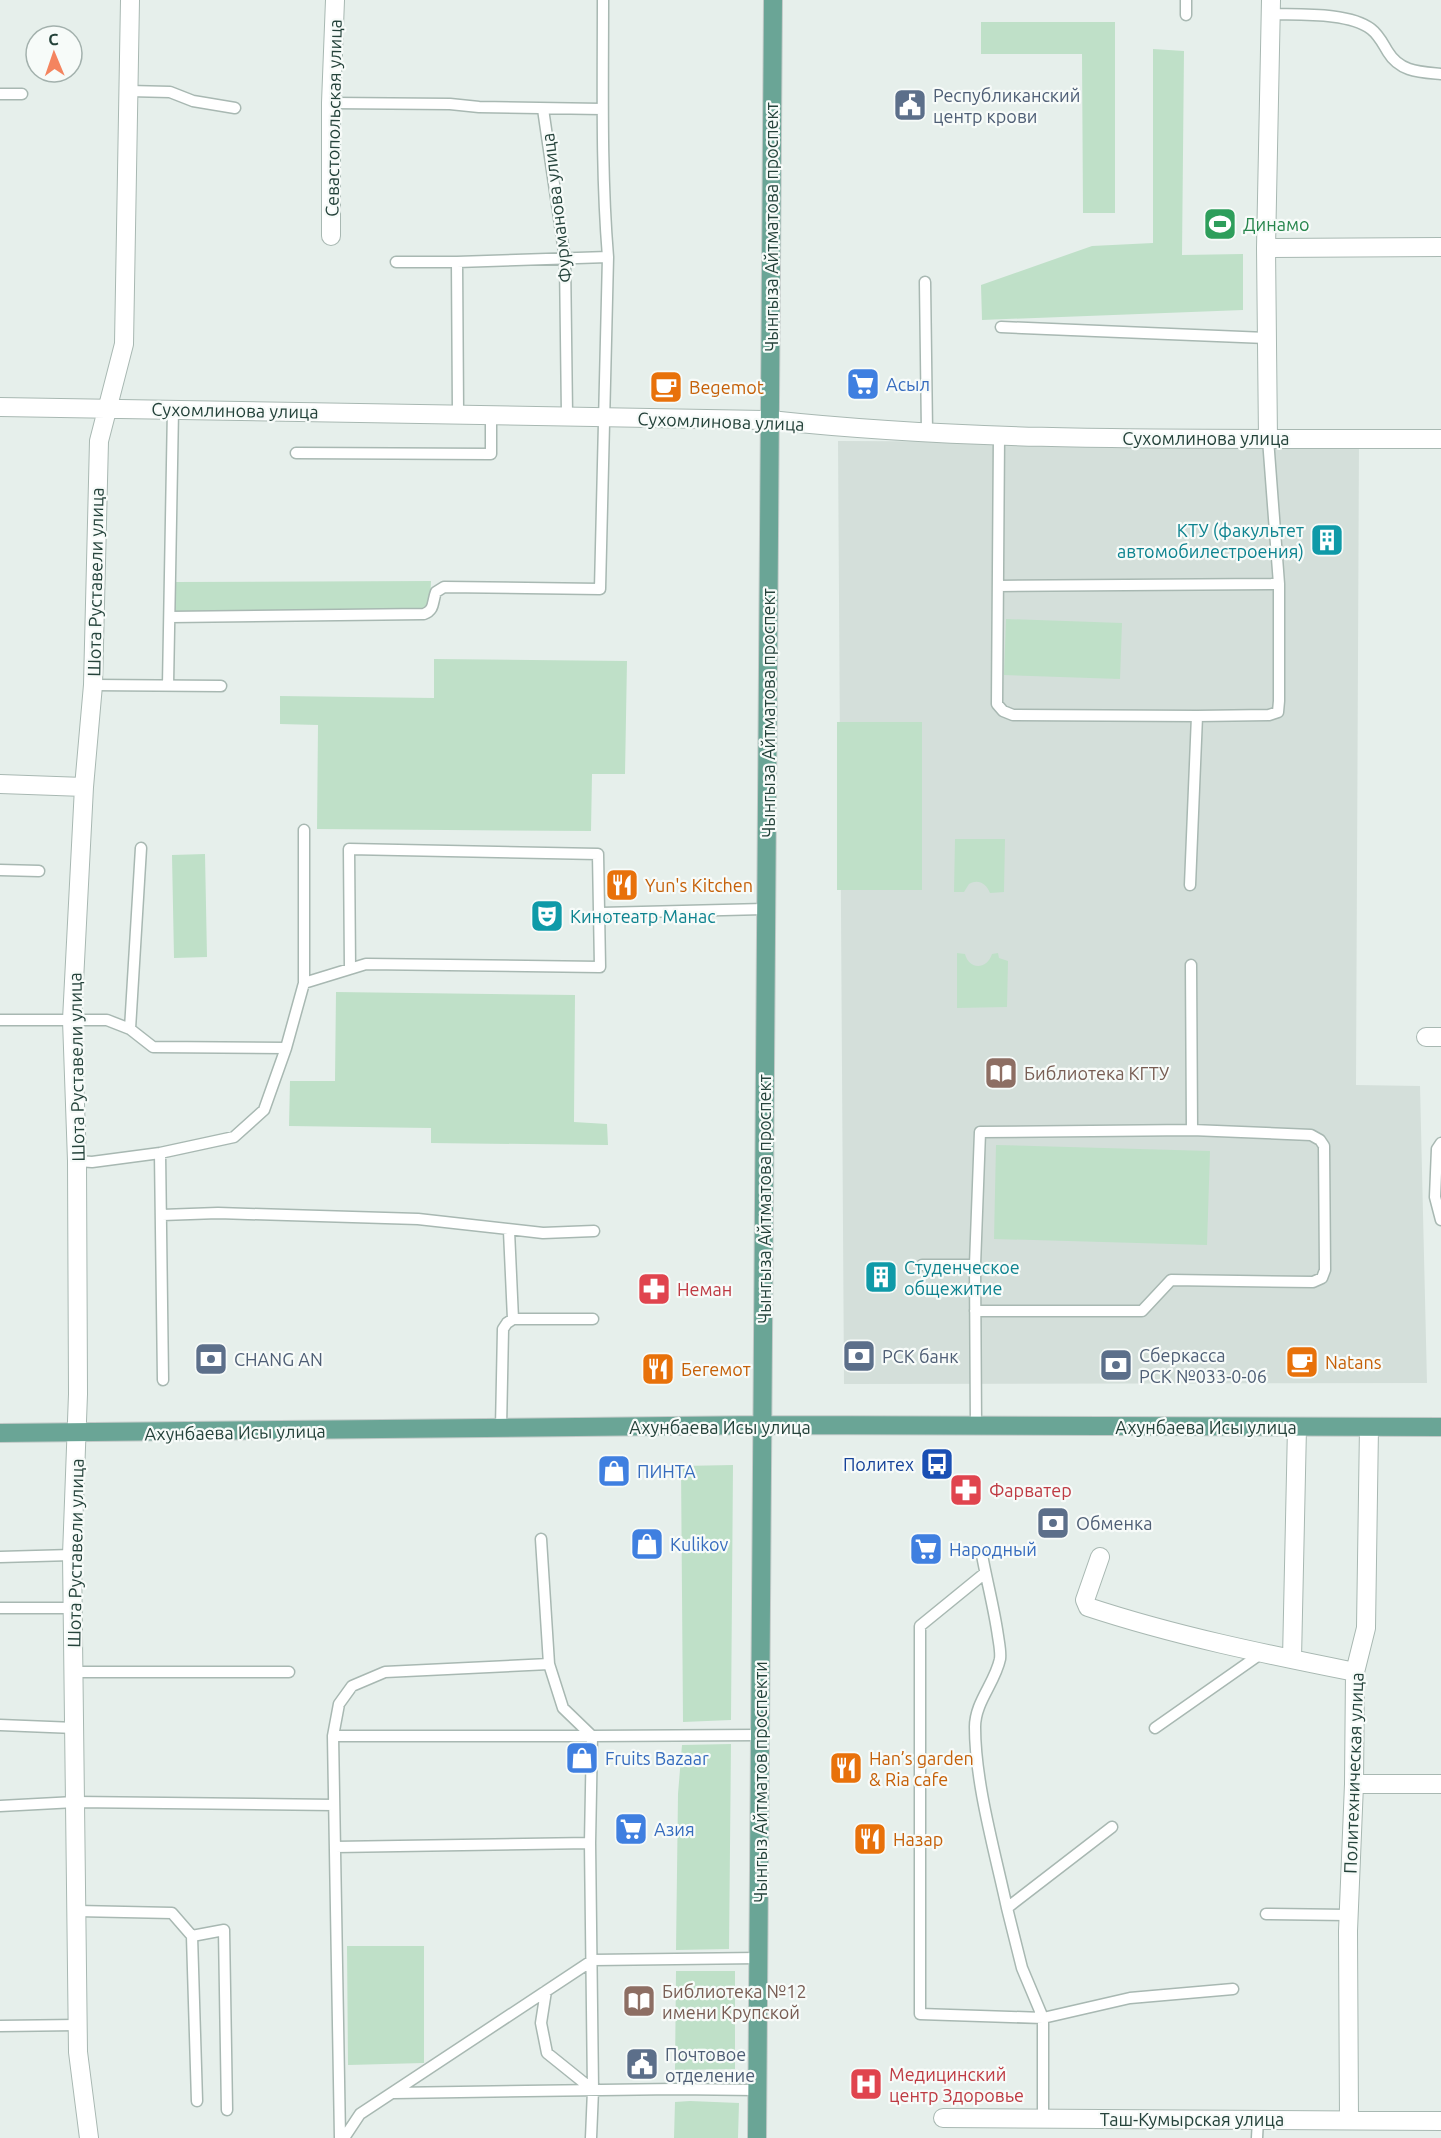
<svg xmlns="http://www.w3.org/2000/svg" width="1441" height="2138" viewBox="0 0 1441 2138" font-family="Ubuntu,sans-serif">
<style>
.built{fill:#d4dfda}
.green{fill:#bfe0c8}
.lines{fill:none;stroke-linecap:round;stroke-linejoin:round}
.lane-casing{stroke:#a8b8b2;stroke-width:13}
.street-casing{stroke:#a8b8b2;stroke-width:20}
.primary-casing{stroke:#c2cac8;stroke-width:20}
.lane{stroke:#fff;stroke-width:10}
.street{stroke:#fff;stroke-width:18}
.primary{stroke:#6aa596;stroke-width:18}
.labels{text-anchor:middle;dominant-baseline:central;stroke-width:4.5;stroke-linejoin:round;paint-order:stroke}
.service-label{font-size:18px;fill:#4e5e75;stroke:#f7fbf9;text-anchor:start}
.street-label{font-size:18px;fill:#24423a;stroke:#f7fbf9}
.leisure-label{font-size:18px;fill:#27864d;stroke:#f7fbf9;text-anchor:start}
.shop-label{font-size:18px;fill:#366cbe;stroke:#f7fbf9;text-anchor:start}
.food-label{font-size:18px;fill:#c56008;stroke:#f7fbf9;text-anchor:start}
.culture-label{font-size:18px;fill:#0d838f;stroke:#f7fbf9;text-anchor:start}
.education-label{font-size:18px;fill:#785e54;stroke:#f7fbf9;text-anchor:start}
.health-label{font-size:18px;fill:#be3a42;stroke:#f7fbf9;text-anchor:start}
.transit-label{font-size:18px;fill:#164399;stroke:#f7fbf9;text-anchor:end}
</style>
<rect width="100%" height="100%" fill="#e6efeb"/>
<!-- built -->
<path class="built" d="M838,441L1359,443L1356,1085L1420,1086L1427,1383L844,1384Z"/>
<!-- green -->
<path class="green" d="M981,22H1115V213H1083L1082,54H981Z
M1153,49L1184,51L1182,255L1243,254V310L982,320L981,285L1092,246L1153,243Z
M431,581L430,606L422,612L175,613L176,582Z
M1006,619L1122,623L1120,679L1004,675Z
M434,659L627,661L625,774H592L591,831L317,829L318,725L280,724V696L434,698Z
M837,722H922V890H837Z
M955,839H1005L1004,892L990,893C986,883 978,879 969,884L964,892H954Z
M205,854L207,957L174,958L172,855Z
M957,953L965,954C969,970 987,970 992,954L998,953L999,958L1008,961L1007,1007L957,1008Z
M336,992L575,995L574,1122L607,1124L608,1145L431,1143V1128L289,1126L290,1081H335Z
M996,1145L1210,1151L1207,1245L994,1239Z
M733,1465L731,1720L683,1722L681,1466Z
M731,1744L729,1949L676,1950L678,1794L682,1745Z
M347,1946H424V2063L348,2065Z
M676,1971H735V2069L675,2070Z
M690,2101L739,2103L738,2138H674L675,2102Z"/>
<g class="lines">
<!-- lane casing -->
<g class="lane-casing">
<path id="lane" d="M1186,0V15
M1271,14C1298,15 1349,12 1371,29C1379,35 1383,44 1388,52C1400,72 1420,72 1441,74
M129,91L170,92L193,101L235,108
M0,94H22
M331,103L450,104L479,107L602,109
M543,109L565,259L567,415
M396,262H457L608,257
M457,262L458,413
M925,282L927,432
M1001,327L1266,338
M999,436L997,704L1003,711L1013,715L1197,716
M296,453L491,454V414
M998,586L1279,584
M170,617L424,614C435,610 432,602 436,592L444,587L600,589L608,257C601,172 603,86 603,0
M93,685L221,686
M168,685L173,409
M304,830V983
M0,870L39,871
M1190,885L1197,716L1269,715L1278,712L1279,701V584L1268,439
M601,913L766,909
M0,1020H107L130,1029L153,1047L286,1048L304,983L366,964L600,967L598,854L349,849L350,969
M130,1029L141,848
M1441,1143L1437,1149L1435,1197L1441,1220
M160,1153L163,1380
M77,1161L92,1162L160,1153L234,1137L264,1110L286,1048
M162,1215L218,1213L418,1219L543,1233L594,1231
M509,1231L513,1319
M922,1265H975L976,1427
M975,1265L980,1132L1192,1130L1191,965
M975,1311H1142L1171,1280L1313,1282L1322,1278L1325,1270L1324,1146L1320,1140L1311,1135L1192,1130
M501,1428L503,1329L507,1323L513,1319H593
M541,1539L549,1664L563,1708L592,1736L760,1735
M982,1555C987,1582 994,1608 998,1636C999,1643 1001,1652 1000,1659C995,1683 975,1702 975,1727C975,1783 995,1852 1007,1908
M0,1557L72,1555
M985,1573L920,1626V2014L1043,2018L1130,1998L1233,1989
M0,1608H73
M74,1672H289
M0,1725L75,1728
M1155,1728L1262,1653
M333,1736H592L590,1843L593,2090L591,2138
M0,1806L75,1802L334,1805
M335,1847L590,1843
M77,1911L172,1913L192,1936L197,2101
M1266,1914L1348,1915
M192,1936L224,1930L227,2110
M546,1991L541,2023L547,2053L593,2090
M0,2026L78,2025
M393,2093L675,2089L757,2090
M1043,2119V2018L1022,1968L1007,1908L1112,1827
M340,2138L333,1736L339,1704L352,1686L385,1672L549,1664
M344,2138L360,2114L593,1960L759,1958
M1257,2138L1258,2119"/>
</g>
<!-- street casing -->
<g class="street-casing">
<path id="street" d="M331,236V103L335,0
M1266,248L1441,247
M0,407L770,420C992,444 1218,438 1441,439
M1268,439L1266,248L1271,0
M0,784L84,787
M1426,1037H1441
M1100,1557L1085,1600L1088,1607C1176,1636 1265,1654 1355,1672
M1292,1659L1297,1427
M1354,1784H1441
M943,2118L1441,2121
M1349,2120L1348,1931L1354,1784L1355,1672L1366,1628L1369,1427
M89,2138L78,2052L72,1555L78,1394L77,1161L72,1020L84,787L93,685L99,441L124,344L130,0"/>
</g>
<!-- primary casing -->
<g class="primary-casing">
<path id="primary" d="M0,1433L762,1425L1441,1427
M757,2138L773,0"/>
</g>
<!-- lane -->
<use href="#lane" class="lane"/>
<!-- street -->
<use href="#street" class="street"/>
<!-- primary -->
<use href="#primary" class="primary"/>
</g>
<!-- icons -->
<defs>
<g id="civic-square" transform="scale(1.725)"><rect x="-9" y="-9" width="18" height="18" rx="4" fill="#5c6f8a" stroke="#f7fbf9"/><path d="M-.6-6.5H3V-4.5H.6V-3L4-1V1h2V6H-6V1h2V-1L-.6-3ZM-1.2 2.5V6h2.4V2.5Z" fill="#fff"/></g>
<g id="stadium-square" transform="scale(1.725)"><rect x="-9" y="-9" width="18" height="18" rx="4" fill="#2e9e5b" stroke="#f7fbf9"/><path d="M0-5a6.5 5 0 1 0 0 10a6.5 5 0 1 0 0-10ZM-3.5-1.8h7v3.6h-7Z" fill="#fff"/></g>
<g id="supermarket-square" transform="scale(1.725)"><rect x="-9" y="-9" width="18" height="18" rx="4" fill="#3f7fe0" stroke="#f7fbf9"/><path d="M-6-5.5h2.5l.6 2H6L4.5 2H-2.5L-4.4-4H-6ZM-1.5 3.2a1.3 1.3 0 1 0 .1 0ZM3 3.2a1.3 1.3 0 1 0 .1 0Z" fill="#fff"/></g>
<g id="cafe-square" transform="scale(1.725)"><rect x="-9" y="-9" width="18" height="18" rx="4" fill="#e8710a" stroke="#f7fbf9"/><path d="M-5.5-4.5H6V0H3Q3 3.5 0 3.5H-2.5Q-5.5 3.5-5.5 0ZM3-3.2v2h1.7v-2ZM-6 4.5H4V6H-6Z" fill="#fff"/></g>
<g id="building-square" transform="scale(1.725)"><rect x="-9" y="-9" width="18" height="18" rx="4" fill="#0f9aa8" stroke="#f7fbf9"/><path d="M-4-6H4V6H1V3H-1V6H-4ZM-2.5-4.3h1.7v1.8h-1.7ZM.8-4.3h1.7v1.8H.8ZM-2.5-1h1.7V.8h-1.7ZM.8-1h1.7V.8H.8Z" fill="#fff"/></g>
<g id="restaurant-square" transform="scale(1.725)"><rect x="-9" y="-9" width="18" height="18" rx="4" fill="#e8710a" stroke="#f7fbf9"/><path d="M-5-6h1v4h1v-4h1v4h1v-4h1v5L-1.5 .5V6h-2V.5L-5-1ZM5-6V6H3V1.5H1.5Q1.5-4 5-6Z" fill="#fff"/></g>
<g id="theatre-square" transform="scale(1.725)"><rect x="-9" y="-9" width="18" height="18" rx="4" fill="#0f9aa8" stroke="#f7fbf9"/><path d="M-5-5.5Q0-4 5-5.5V0Q5 5 0 6Q-5 5-5 0ZM-3.3-2.5H-1v1.5H-3.3ZM1-2.5H3.3v1.5H1ZM-2.8 1Q0 5.5 2.8 1Z" fill="#fff"/></g>
<g id="library-square" transform="scale(1.725)"><rect x="-9" y="-9" width="18" height="18" rx="4" fill="#8d6e63" stroke="#f7fbf9"/><path d="M-6-4Q-3-5.5-.7-3.5V5Q-3 3-6 4ZM6-4Q3-5.5 .7-3.5V5Q3 3 6 4Z" fill="#fff"/></g>
<g id="pharmacy-square" transform="scale(1.725)"><rect x="-9" y="-9" width="18" height="18" rx="4" fill="#e0444e" stroke="#f7fbf9"/><path d="M-2-6h4v4h4v4h-4v4h-4v-4h-4v-4h4Z" fill="#fff"/></g>
<g id="bank-square" transform="scale(1.725)"><rect x="-9" y="-9" width="18" height="18" rx="4" fill="#5c6f8a" stroke="#f7fbf9"/><path d="M-6-4H6V4H-6ZM0-2.3a2.3 2.3 0 1 0 0 4.6a2.3 2.3 0 1 0 0-4.6Z" fill="#fff"/></g>
<g id="bus-square" transform="scale(1.725)"><rect x="-9" y="-9" width="18" height="18" rx="4" fill="#1a4fb4" stroke="#f7fbf9"/><path d="M-5-6H5V4H4V6H2V4H-2V6H-4V4H-5ZM-3.5-4V0h7V-4ZM-3.5 1.2v1.5H-2V1.2ZM2 1.2v1.5H3.5V1.2Z" fill="#fff"/></g>
<g id="shop-square" transform="scale(1.725)"><rect x="-9" y="-9" width="18" height="18" rx="4" fill="#3f7fe0" stroke="#f7fbf9"/><path d="M-5-2.5h2.3a2.7 3.5 0 0 1 5.4 0H5L5.5 6h-11ZM-1.5-2.5h3a1.5 2.3 0 0 0-3 0Z" fill="#fff"/></g>
<g id="hospital-square" transform="scale(1.725)"><rect x="-9" y="-9" width="18" height="18" rx="4" fill="#e0444e" stroke="#f7fbf9"/><path d="M-5-5h3v3.5h4V-5h3V5h-3V1.5h-4V5h-3Z" fill="#fff"/></g>
</defs>
<g fill-rule="evenodd">
<use href="#civic-square" x="910" y="105"/>
<use href="#stadium-square" x="1220" y="224"/>
<use href="#supermarket-square" x="863" y="384"/>
<use href="#cafe-square" x="666" y="387"/>
<use href="#building-square" x="1327" y="540"/>
<use href="#restaurant-square" x="622" y="885"/>
<use href="#theatre-square" x="547" y="916"/>
<use href="#library-square" x="1001" y="1073"/>
<use href="#building-square" x="881" y="1277"/>
<use href="#pharmacy-square" x="654" y="1289"/>
<use href="#bank-square" x="859" y="1356"/>
<use href="#bank-square" x="211" y="1359"/>
<use href="#cafe-square" x="1302" y="1362"/>
<use href="#bank-square" x="1116" y="1365"/>
<use href="#restaurant-square" x="658" y="1369"/>
<use href="#bus-square" x="937" y="1464"/>
<use href="#shop-square" x="614" y="1471"/>
<use href="#pharmacy-square" x="966" y="1490"/>
<use href="#bank-square" x="1053" y="1523"/>
<use href="#shop-square" x="647" y="1544"/>
<use href="#supermarket-square" x="926" y="1549"/>
<use href="#shop-square" x="582" y="1758"/>
<use href="#restaurant-square" x="846" y="1768"/>
<use href="#supermarket-square" x="631" y="1829"/>
<use href="#restaurant-square" x="870" y="1839"/>
<use href="#library-square" x="639" y="2001"/>
<use href="#civic-square" x="642" y="2064"/>
<use href="#hospital-square" x="866" y="2084"/>
</g>
<g class="labels">
<!-- service labels -->
<g class="service-label">
<text x="933" y="95">Республиканский<tspan x="933" dy="21">центр крови</tspan></text>
<text x="1139" y="1355">Сберкасса<tspan x="1139" dy="21">РСК №033-0-06</tspan></text>
<text x="882" y="1356">РСК банк</text>
<text x="234" y="1359">CHANG AN</text>
<text x="1076" y="1523">Обменка</text>
<text x="665" y="2054">Почтовое<tspan x="665" dy="21">отделение</tspan></text>
</g>
<!-- street labels -->
<g class="street-label">
<text transform="translate(333 118) rotate(-89)">Севастопольская улица</text>
<text transform="translate(556 208) rotate(-97)">Фурманова улица</text>
<text transform="translate(771 227) rotate(-90)">Чынгыза Айтматова проспект</text>
<text transform="translate(235 410) rotate(1)">Сухомлинова улица</text>
<text transform="translate(721 421) rotate(2)">Сухомлинова улица</text>
<text x="1206" y="438">Сухомлинова улица</text>
<text transform="translate(95 582) rotate(-89)">Шота Руставели улица</text>
<text transform="translate(768 713) rotate(-90)">Чынгыза Айтматова проспект</text>
<text transform="translate(76 1067) rotate(-91)">Шота Руставели улица</text>
<text transform="translate(764 1199) rotate(-90)">Чынгыза Айтматова проспект</text>
<text x="720" y="1427">Ахунбаева Исы улица</text>
<text x="1206" y="1427">Ахунбаева Исы улица</text>
<text transform="translate(235 1432) rotate(-1)">Ахунбаева Исы улица</text>
<text transform="translate(75 1553) rotate(-89)">Шота Руставели улица</text>
<text transform="translate(1353 1773) rotate(-88)">Политехническая улица</text>
<text transform="translate(760 1782) rotate(-90)">Чынгыз Айтматов проспекти</text>
<text x="1192" y="2119">Таш-Кумырская улица</text>
</g>
<!-- leisure labels -->
<g class="leisure-label">
<text x="1243" y="224">Динамо</text>
</g>
<!-- shop labels -->
<g class="shop-label">
<text x="886" y="384">Асыл</text>
<text x="637" y="1471">ПИНТА</text>
<text x="670" y="1544">Kulikov</text>
<text x="949" y="1549">Народный</text>
<text x="605" y="1758">Fruits Bazaar</text>
<text x="654" y="1829">Азия</text>
</g>
<!-- food labels -->
<g class="food-label">
<text x="689" y="387">Begemot</text>
<text x="645" y="885">Yun's Kitchen</text>
<text x="1325" y="1362">Natans</text>
<text x="681" y="1369">Бегемот</text>
<text x="869" y="1758">Han’s garden<tspan x="869" dy="21">&amp; Ria cafe</tspan></text>
<text x="893" y="1839">Назар</text>
</g>
<!-- culture labels -->
<g class="culture-label">
<text x="1304" y="530" text-anchor="end">КТУ (факультет<tspan x="1304" dy="21">автомобилестроения)</tspan></text>
<text x="570" y="916">Кинотеатр Манас</text>
<text x="904" y="1267">Студенческое<tspan x="904" dy="21">общежитие</tspan></text>
</g>
<!-- education labels -->
<g class="education-label">
<text x="1024" y="1073">Библиотека КГТУ</text>
<text x="662" y="1991">Библиотека №12<tspan x="662" dy="21">имени Крупской</tspan></text>
</g>
<!-- health labels -->
<g class="health-label">
<text x="677" y="1289">Неман</text>
<text x="989" y="1490">Фарватер</text>
<text x="889" y="2074">Медицинский<tspan x="889" dy="21">центр Здоровье</tspan></text>
</g>
<!-- transit labels -->
<g class="transit-label">
<text x="914" y="1464">Политех</text>
</g>
</g>
<!-- north arrow -->
<g transform="translate(54 54) rotate(358)"><circle r="28" fill="#f7fbf9" stroke="#a3b1ad" stroke-width="1.5"/>
<path d="M0-4.5L10 22L0 15L-10 22Z" fill="#f4845f"/>
<text y="-9" font-size="16" font-weight="bold" text-anchor="middle" fill="#24423a">С</text>
</g>
</svg>
